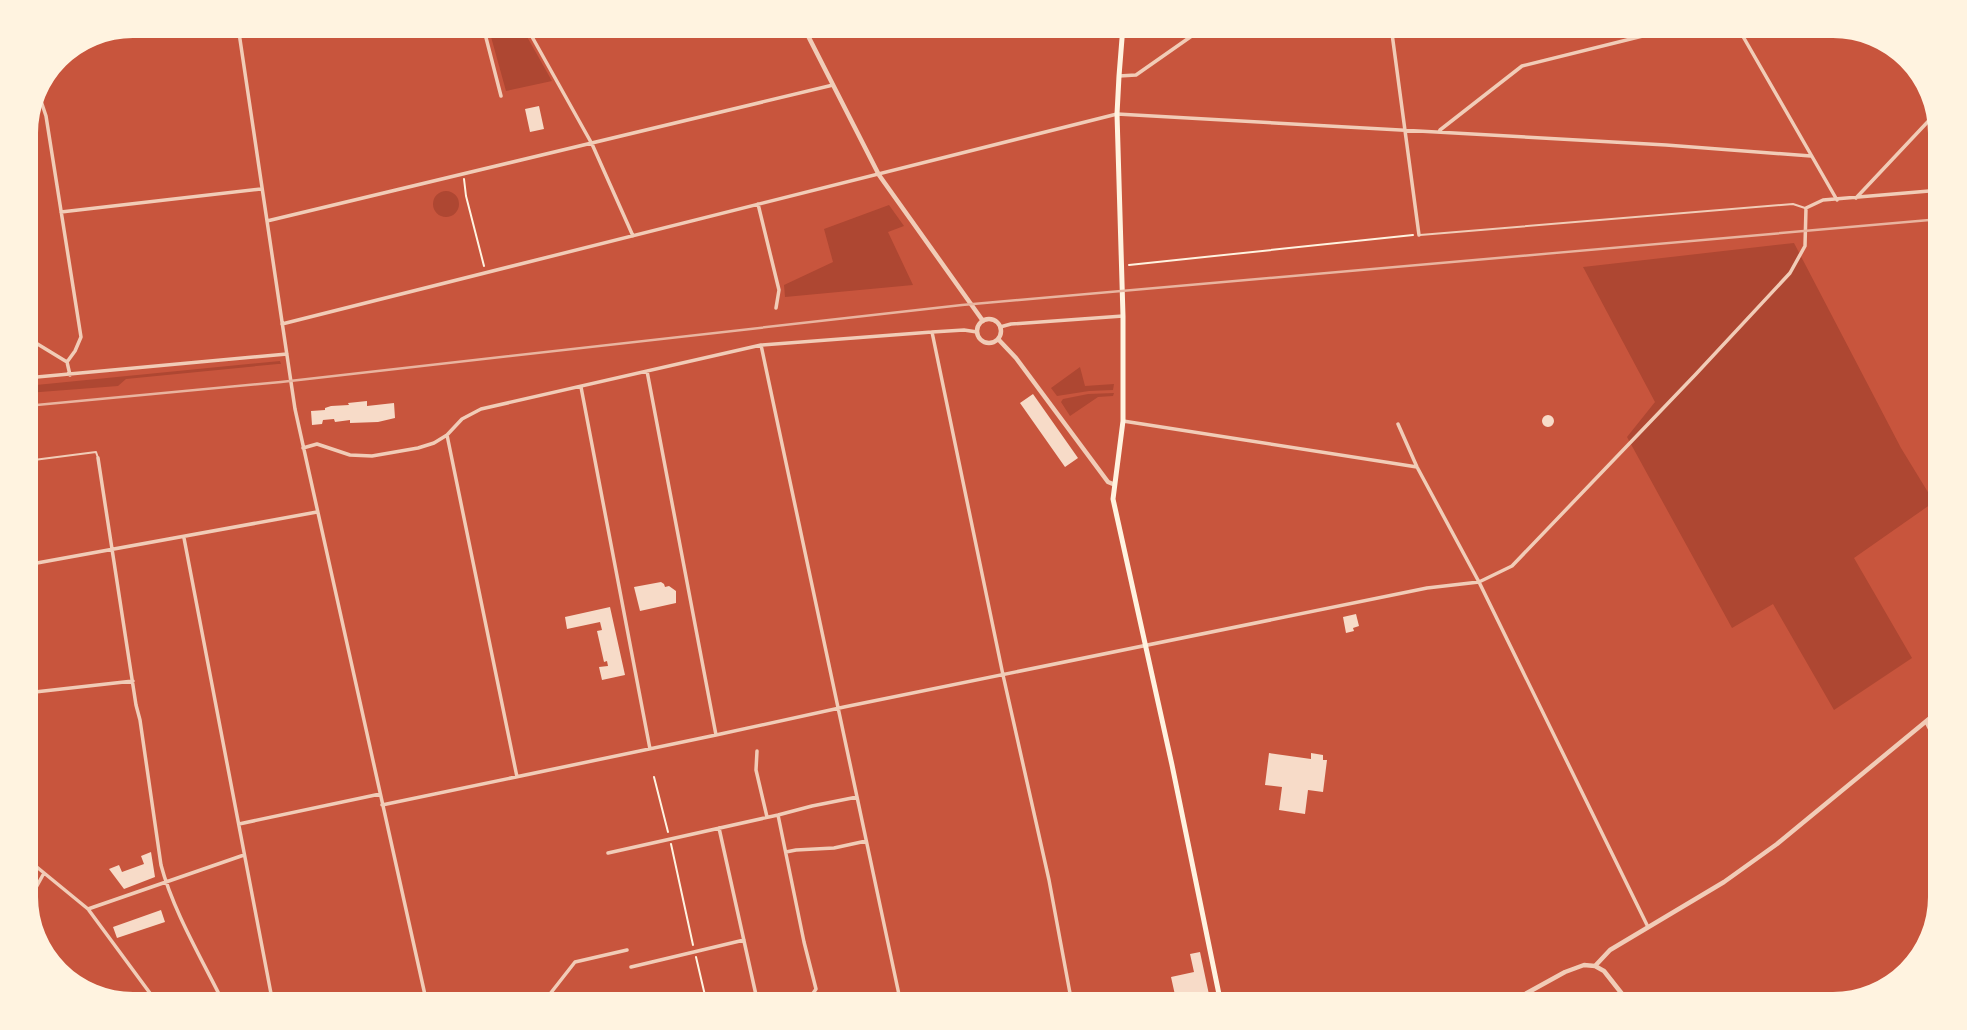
<svg xmlns="http://www.w3.org/2000/svg" width="1967" height="1030" viewBox="0 0 1967 1030" font-family="'Titillium Web',sans-serif">
<style>
.green{fill:#ae4732}
.building{fill:#f7dbc8}
.lines{fill:none;stroke-linecap:round;stroke-linejoin:round}
.path{stroke:#fff3e0;stroke-width:2}
.service{stroke:#f1ccb7;stroke-width:2}
.minor{stroke:#f1ccb7;stroke-width:3.5}
.tertiary{stroke:#f1ccb7;stroke-width:4.5}
.secondary{stroke:#fff3e0;stroke-width:5}
.rail{stroke:#e9b49f;stroke-width:2.5}
</style>
<rect width="100%" height="100%" fill="#c8553d"/>
<!-- green -->
<path class="green" d="M488,26H521L552,81L506,91Z
M433 204a13 13 0 1 1 26 0a13 13 0 1 1-26 0Z
M889,205L904,226L888,232L913,285L785,297L784,285L833,262L824,229Z
M1794,243L1901,448L1934,502L1854,558L1912,658L1834,710L1773,604L1732,628L1627,437L1655,402L1583,267Z
M280,361L281,364H278L126,379L118,386L27,393L26,386Z
M1080,367L1085,386L1114,384L1113,390L1089,391L1057,396L1051,388Z
M1114,393L1113,396L1098,397L1070,416L1061,402L1063,399L1088,394Z"/>
<!-- building -->
<path class="building" d="M539,106L544,129L530,132L525,109Z
M1033,394L1078,458L1065,467L1020,403Z
M367,401V406L394,403L395,418L378,422L350,423V420L335,422L334,419L323,420L322,424L312,425L311,411L325,410V408L331,406L349,405L348,403Z
M1542 421a6 6 0 1 1 12 0a6 6 0 1 1-12 0Z
M661,582L664,584L665,587L669,586L676,591V603L640,611L634,587Z
M610,607L625,675L602,680L599,667L608,666L607,661L604,662L597,631L602,630L600,622L567,629L565,617Z
M1356,614L1359,626L1353,628L1354,631L1346,633L1343,617Z
M1269,753L1311,759V753L1323,755V760H1327L1323,792L1308,790L1305,814L1279,810L1282,787L1265,785Z
M151,852L155,877L124,889L109,869L119,865L122,872L144,864L141,856Z
M161,910L165,922L117,938L113,927Z
M1200,952L1211,1004H1177L1171,977L1194,972L1190,954Z"/>
<g class="lines">
<!-- path -->
<path class="path" d="M464,179L466,196L484,266
M1129,265L1413,235
M654,777L668,832
M671,844L693,945
M696,957L707,1004"/>
<!-- service -->
<path class="service" d="M1420,235L1793,204L1805,208
M26,461L96,452L98,458"/>
<!-- minor -->
<path class="minor" d="M238,26L295,409L427,1004
M483,26L501,96
M526,26L592,144L633,236
M1110,26L1122,31
M1391,26L1419,235
M1737,26L1837,200
M1119,76L1136,75L1206,26
M40,98L46,116L81,337L75,351L67,362
M1440,130L1522,66L1683,26
M1856,198L1936,113
M758,204L779,290L776,308
M61,212L261,189
M267,221L833,85
M282,324L1117,114L1666,145L1811,156
M1000,327L1011,324L1123,316
M932,332L1003,675L1049,880L1072,1004
M26,337L67,362L70,375
M761,345L901,1004
M647,371L716,735
M26,378L287,354
M581,387L650,749
M1123,421L1417,467
M1398,424L1417,467L1479,582L1648,927
M447,435L517,777
M303,448L317,444L350,455L372,456L418,448L434,443L447,435L462,419L481,409L761,345L932,332L964,330L977,332
M98,458L136,705L140,720L161,865C173,911 203,961 224,1004
M184,538L273,1004
M26,565L317,512
M26,693L133,681
M1926,722L1941,751
M757,751L756,770L767,817
M382,805L716,735L844,707L1427,588L1479,582L1512,566L1696,374L1790,273L1805,246L1806,208L1823,200L1941,190
M778,815L804,942L816,989L807,1002L808,1004
M239,824L380,794
M719,828L758,1004
M786,852L796,850L834,848L866,841
M608,853L778,815L812,806L857,797
M27,859L88,909L158,1004
M27,904L44,873
M88,909L244,855
M631,967L744,940
M547,1004L546,999L575,962L627,950"/>
<!-- tertiary -->
<path class="tertiary" d="M803,26L879,175L983,321
M977 331a12 12 0 1 1 24 0a12 12 0 1 1-24 0Z
M998,339L1016,358L1108,482L1113,484
M1595,966L1610,950L1724,882L1777,844L1941,709
M1507,1004L1565,972L1584,965L1595,966L1604,971L1630,1004"/>
<!-- secondary -->
<path class="secondary" d="M1123,26L1119,76L1117,114L1123,316V421L1113,499L1172,765L1221,1004"/>
<!-- rail -->
<path class="rail" d="M26,406L281,382L962,305L1941,219"/>
</g>
<!-- crop -->
<path d="M0 0H1967V1030H0ZM133 38H1833A95 95 0 0 1 1928 133V897A95 95 0 0 1 1833 992H133A95 95 0 0 1 38 897V133A95 95 0 0 1 133 38Z" fill="#fff3e0" fill-rule="evenodd"/>
</svg>
